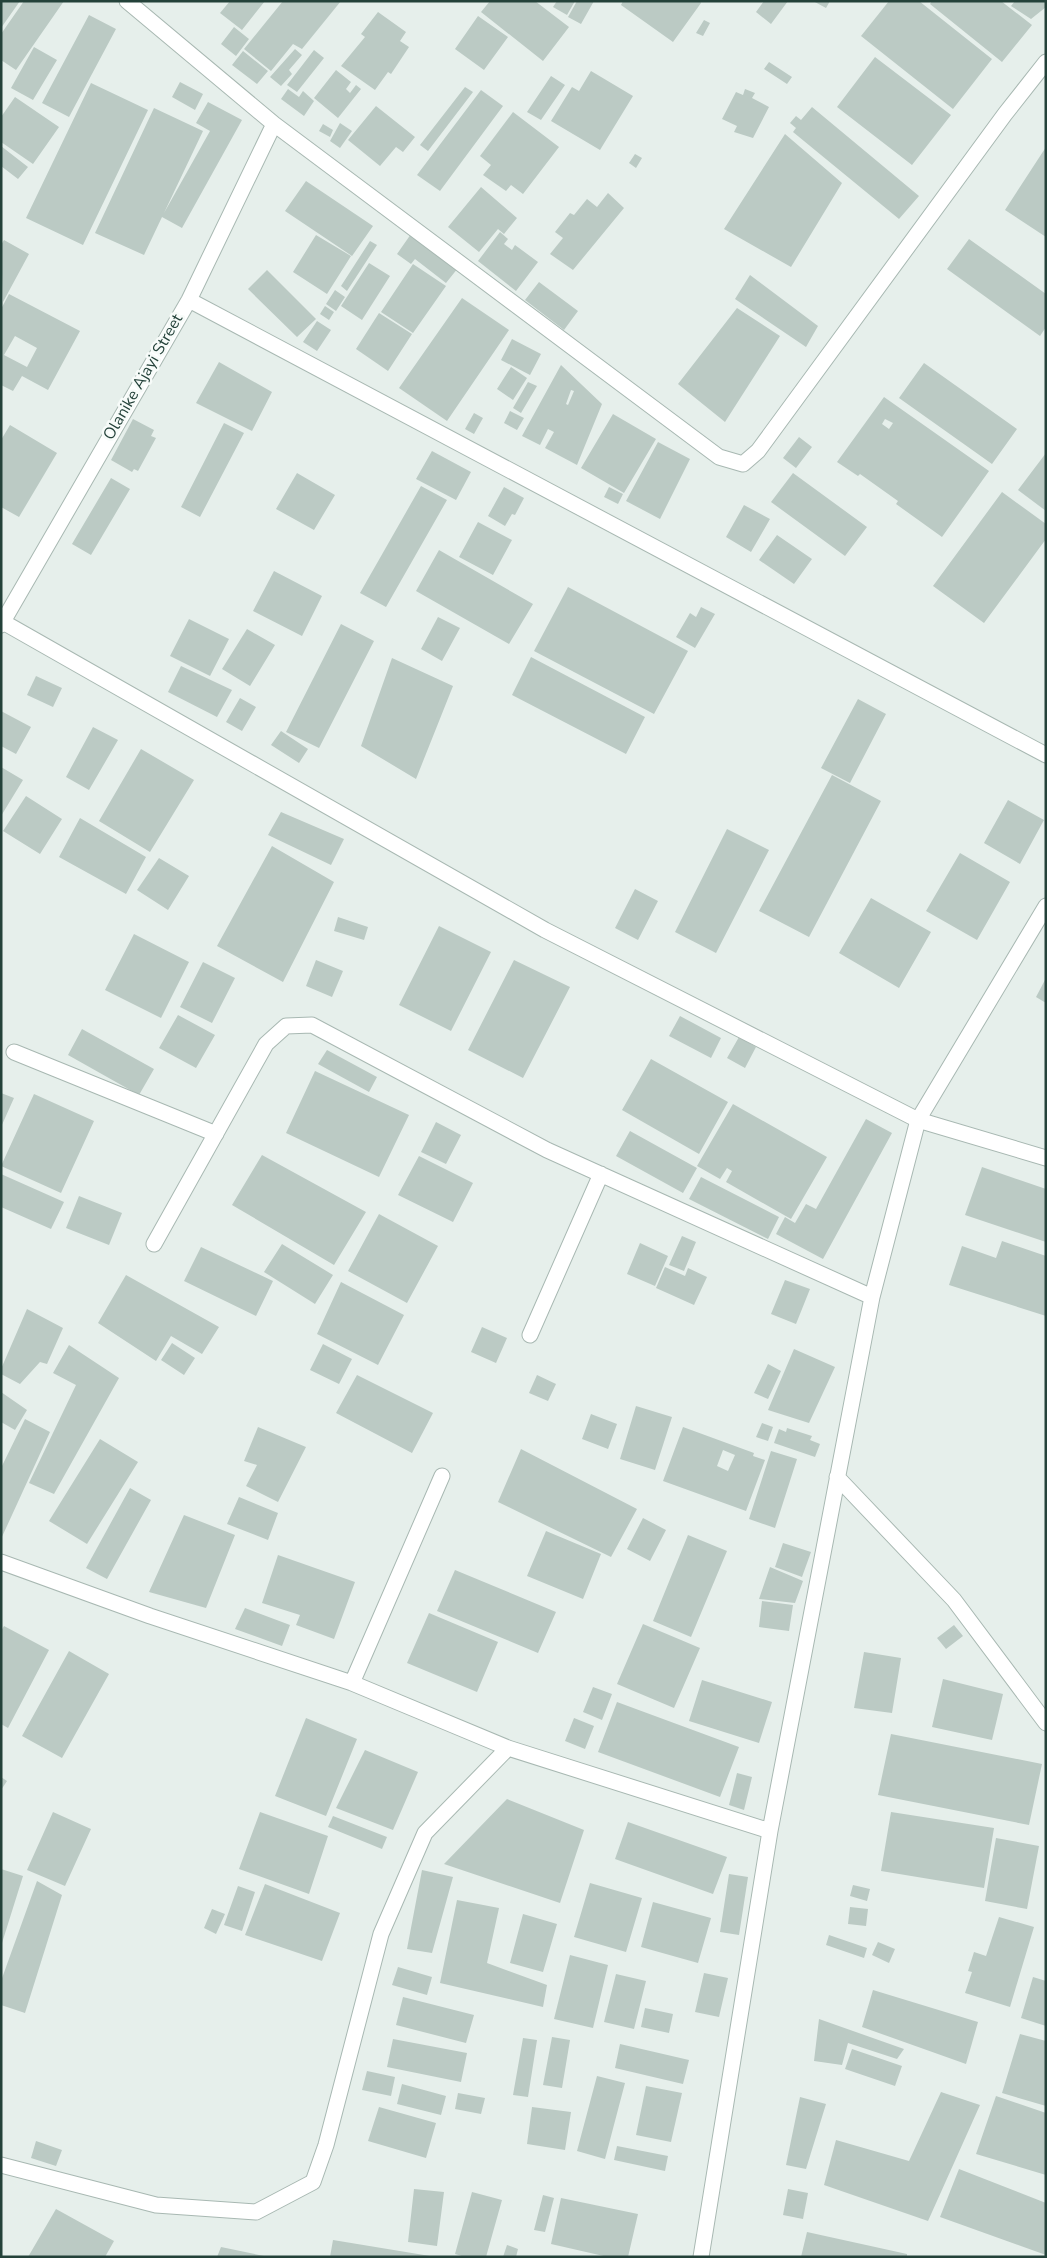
<svg xmlns="http://www.w3.org/2000/svg" width="1047" height="2258" viewBox="0 0 1047 2258" font-family="'Nunito Sans',sans-serif">
<style>
.building{fill:#bbcac4;fill-rule:evenodd}
.lines{fill:none;stroke-linecap:round;stroke-linejoin:round}
.street-casing{stroke:#a8b8b2;stroke-width:17}
.street{stroke:#fff;stroke-width:15}
.labels{text-anchor:middle;dominant-baseline:central;stroke-width:5;stroke-linejoin:round;paint-order:stroke}
.street-label{font-size:16px;fill:#24423a;stroke:#f7fbf9}
</style>
<rect width="100%" height="100%" fill="#e6efeb"/>
<!-- building -->
<path class="building" d="M1,1H20L1,28Z
M24,1H64L16,70L1,60V34Z
M230,1H265L242,30L220,13Z
M283,1H341L302,49L293,44L271,71L244,49Z
M490,1H535L569,27L543,61L481,12Z
M557,1H575L567,15L553,7Z
M577,1H594L581,24L568,17Z
M623,1H700L701,3L673,42L621,5Z
M764,1H788L771,24L756,12Z
M813,1H830L826,8Z
M889,1H919L992,59L953,109L861,36Z
M932,1H1001L1032,25L1002,62L930,4Z
M1015,1H1046V7L1031,19L1011,6Z
M378,12L406,32L400,41L409,47L391,74L388,72L375,90L341,66L365,37L361,34Z
M89,15L116,29L69,117L42,103Z
M478,16L508,37L484,70L455,49Z
M704,20L710,23L703,36L696,33Z
M234,27L249,39L236,56L221,44Z
M34,47L57,60L33,100L11,88Z
M295,49L302,55L289,70L292,74L281,86L270,77Z
M314,50L324,58L297,92L287,85Z
M243,51L268,71L257,84L232,65Z
M875,57L951,115L912,165L837,107Z
M769,62L792,77L787,84L764,69Z
M336,70L351,82L346,89L350,93L356,85L361,89L338,118L314,98Z
M591,71L633,96L600,150L551,121L572,87L579,91Z
M551,76L565,85L541,120L527,112Z
M180,82L203,94L195,110L172,97Z
M91,83L148,110L83,245L26,218Z
M465,87L473,92L428,151L420,145Z
M288,89L299,97L303,91L314,101L304,116L281,99Z
M745,89L755,93L752,98L769,107L753,138L734,132L737,126L722,119L736,92L743,95Z
M481,90L503,106L440,191L417,175Z
M15,97L59,127L33,164L1,142V117Z
M208,102L242,120L182,228L162,217L144,255L95,233L154,108L203,131L164,213L210,131L196,123Z
M376,106L415,137L403,152L396,147L380,166L348,140Z
M812,107L919,196L899,219L793,132L796,128L790,123L796,116L801,120Z
M513,112L559,147L523,194L511,185L506,191L483,175L491,165L480,156Z
M340,123L352,131L340,148L330,141Z
M323,124L333,130L330,137L319,131Z
M785,134L842,183L791,267L724,229Z
M1,146L28,167L18,179L1,166Z
M1046,147V237L1005,210Z
M635,154L642,158L636,168L629,163Z
M306,181L373,226L352,256L285,211Z
M481,187L517,218L504,234L498,229L479,252L448,227Z
M608,193L624,208L573,270L550,254L563,238L555,232L570,213L574,215L587,199L597,207Z
M500,232L508,239L504,244L512,250L515,245L538,262L516,291L478,261Z
M411,234L458,268L446,283L415,259L411,264L397,254Z
M316,235L351,256L327,294L293,272Z
M969,239L1046,294V327L1040,336L947,269Z
M4,240L29,254L3,302L1,245Z
M370,241L377,245L347,291L341,286Z
M369,263L390,276L362,320L341,306Z
M413,264L446,286L413,333L381,312Z
M267,270L316,319L297,337L248,289Z
M750,275L818,326L806,347L735,299Z
M539,282L578,311L564,330L525,300Z
M335,290L345,297L336,311L326,304Z
M9,294L80,331L48,390L22,376L13,391L1,385V309ZM15,336L37,348L27,367L4,355Z
M462,298L509,330L447,421L399,388Z
M325,306L334,312L329,320L320,314Z
M737,308L780,336L725,422L678,384Z
M379,313L412,334L388,371L356,349Z
M317,321L331,330L317,351L303,342Z
M512,339L541,354L530,375L501,360Z
M219,362L272,392L252,431L196,403Z
M924,363L1017,429L992,464L899,398Z
M561,365L602,404L577,465L545,448L554,432L548,429L540,445L522,436ZM571,390L574,391L568,405L566,404Z
M511,367L527,378L513,400L497,389Z
M528,382L537,386L521,413L513,408Z
M884,397L989,471L942,537L896,504L898,501L860,474L858,476L837,462ZM885,419L893,423L889,429L882,424Z
M510,411L524,418L517,430L504,423Z
M474,413L483,418L474,434L465,429Z
M613,414L656,439L624,493L581,468Z
M133,419L154,430L151,436L156,438L138,471L134,469L132,472L111,460Z
M224,423L244,433L200,517L181,507Z
M10,425L57,453L19,517L1,507V440Z
M799,437L812,447L796,468L783,458Z
M658,442L690,459L660,519L626,501Z
M432,451L471,472L456,500L416,479Z
M1046,453V511L1018,490Z
M297,473L335,495L314,530L276,509Z
M793,473L867,527L845,556L771,502Z
M111,478L130,489L91,555L72,544Z
M421,486L447,500L386,607L360,593Z
M504,487L524,498L515,515L512,514L505,526L488,516Z
M609,487L623,494L618,504L604,497Z
M1002,492L1046,524V539L984,623L933,586Z
M744,505L770,519L751,552L726,537Z
M478,522L512,540L493,575L459,557Z
M777,535L812,559L794,584L759,560Z
M439,550L533,604L509,644L416,591Z
M274,571L322,596L302,636L253,611Z
M568,587L688,651L654,714L534,651Z
M701,607L715,614L695,648L676,637L690,613L696,617Z
M438,617L460,628L442,661L421,649Z
M189,619L229,639L210,676L170,656Z
M341,624L374,641L319,748L286,732Z
M247,629L275,645L250,686L222,669Z
M531,657L645,717L626,754L512,695Z
M392,658L453,686L416,779L361,746Z
M181,666L232,690L217,717L168,692Z
M36,676L62,688L53,707L27,695Z
M240,698L256,707L242,731L226,722Z
M858,699L886,714L850,783L821,768Z
M1,711L31,727L16,754L1,746Z
M93,727L118,740L89,790L66,777Z
M281,731L308,749L299,763L271,745Z
M141,749L194,780L150,852L99,821Z
M1,767L23,780L1,816Z
M832,775L881,801L809,937L759,911Z
M26,796L62,819L40,854L3,831Z
M1008,800L1044,820L1020,864L984,843Z
M281,812L344,839L331,865L268,835Z
M80,818L146,857L126,894L59,857Z
M727,829L769,850L716,953L675,932Z
M272,846L334,882L283,982L217,946Z
M960,853L1010,882L977,940L926,911Z
M159,858L189,876L168,910L137,890Z
M635,889L658,901L638,940L615,928Z
M871,898L931,932L899,988L839,953Z
M338,917L368,927L364,940L334,931Z
M439,926L491,952L451,1031L399,1005Z
M134,934L189,962L161,1018L105,990Z
M316,960L343,971L332,997L306,986Z
M514,960L570,987L523,1078L468,1050Z
M203,962L235,978L212,1023L180,1007Z
M1046,978V1003L1036,997Z
M178,1015L215,1035L196,1068L159,1048Z
M680,1016L721,1038L711,1058L669,1036Z
M82,1029L154,1069L139,1095L68,1055Z
M739,1037L756,1047L745,1068L727,1058Z
M327,1050L377,1077L369,1092L318,1064Z
M651,1059L728,1102L699,1154L622,1110Z
M315,1071L409,1115L379,1177L286,1133Z
M1,1093L14,1098L1,1127Z
M34,1094L94,1121L61,1193L1,1166Z
M733,1104L827,1157L791,1219L726,1182L732,1171L727,1168L720,1179L697,1166Z
M866,1119L892,1133L823,1259L776,1234L785,1217L795,1223L806,1204L816,1209Z
M436,1122L461,1135L446,1164L421,1152Z
M630,1131L697,1168L683,1193L616,1156Z
M262,1155L366,1212L334,1265L232,1205Z
M419,1156L473,1183L453,1222L398,1195Z
M982,1167L1046,1189V1242L965,1215Z
M1,1174L64,1202L51,1229L1,1207Z
M701,1177L779,1217L768,1239L689,1199Z
M79,1196L122,1213L109,1245L66,1228Z
M379,1214L438,1246L407,1303L348,1271Z
M682,1236L696,1242L684,1271L669,1265Z
M1002,1241L1046,1256V1316L949,1285L962,1246L996,1258Z
M640,1243L668,1256L655,1286L627,1274Z
M282,1244L333,1275L315,1304L264,1272Z
M201,1247L273,1281L256,1316L184,1281Z
M665,1267L685,1276L688,1268L707,1277L694,1305L656,1288Z
M126,1275L219,1327L202,1354L171,1336L156,1361L98,1323Z
M785,1280L810,1289L796,1324L771,1314Z
M341,1282L404,1315L378,1365L317,1334Z
M27,1309L63,1328L47,1364L40,1362L20,1384L1,1374V1369Z
M482,1327L507,1338L496,1363L471,1352Z
M172,1343L195,1358L184,1375L161,1360Z
M323,1344L352,1359L339,1384L310,1370Z
M69,1345L119,1378L54,1494L29,1483L76,1385L53,1373Z
M794,1349L835,1367L809,1423L768,1410Z
M768,1364L781,1371L768,1399L754,1393Z
M357,1375L433,1413L412,1453L336,1413Z
M537,1375L556,1384L548,1401L529,1393Z
M1,1392L27,1410L15,1430L1,1422Z
M636,1406L672,1417L655,1470L620,1459Z
M591,1414L617,1424L608,1449L582,1439Z
M25,1419L50,1432L1,1539V1468Z
M762,1423L773,1427L768,1441L756,1437Z
M258,1427L306,1447L278,1502L246,1486L257,1465L244,1461Z
M683,1427L754,1453L753,1456L765,1460L746,1511L663,1481ZM723,1450L735,1455L728,1471L717,1466Z
M787,1428L812,1436L810,1440L820,1444L815,1457L774,1443L779,1429L786,1432Z
M100,1439L138,1462L87,1544L49,1521Z
M521,1449L637,1509L611,1557L498,1502Z
M771,1451L797,1459L775,1528L749,1519Z
M130,1488L151,1500L107,1579L86,1568Z
M239,1497L278,1513L268,1540L227,1524Z
M184,1515L235,1535L206,1608L149,1592Z
M643,1518L666,1530L650,1561L627,1549Z
M546,1531L601,1554L583,1599L527,1576Z
M688,1535L727,1551L691,1637L653,1621Z
M783,1543L811,1552L802,1577L775,1567Z
M278,1555L355,1582L334,1639L296,1625L300,1615L262,1603Z
M770,1567L803,1581L795,1603L759,1599Z
M455,1570L556,1612L538,1653L437,1611Z
M762,1601L793,1605L789,1631L759,1627Z
M245,1608L290,1625L282,1646L235,1629Z
M429,1613L498,1642L477,1692L407,1663Z
M643,1624L700,1648L674,1708L617,1684Z
M954,1625L963,1636L946,1649L937,1638Z
M4,1626L49,1650L8,1728L1,1724V1631Z
M69,1651L109,1674L62,1758L22,1736Z
M864,1652L901,1658L892,1713L854,1708Z
M943,1679L1003,1694L992,1740L932,1727Z
M702,1680L772,1702L759,1743L689,1721Z
M593,1687L612,1694L602,1720L583,1712Z
M617,1702L739,1747L720,1797L598,1752Z
M306,1718L357,1739L326,1816L275,1796Z
M574,1718L594,1726L585,1749L565,1741Z
M891,1734L1042,1764L1029,1825L878,1795Z
M365,1750L418,1772L393,1830L336,1808Z
M737,1773L752,1777L744,1810L729,1805Z
M1,1777L7,1781L1,1790Z
M507,1799L584,1830L560,1903L444,1864Z
M53,1812L91,1829L65,1886L27,1870Z
M260,1812L328,1836L309,1894L239,1869Z
M891,1812L994,1828L984,1888L881,1871Z
M333,1816L387,1837L382,1849L328,1827Z
M628,1822L727,1857L713,1894L615,1859Z
M996,1838L1039,1846L1027,1909L985,1901Z
M1,1869L23,1876L2,1943H1Z
M422,1870L453,1877L432,1953L407,1949Z
M729,1874L748,1877L739,1935L720,1932Z
M37,1881L62,1895L25,2013L1,2005V1981Z
M590,1883L642,1898L626,1952L574,1937Z
M265,1884L340,1913L322,1961L245,1935Z
M853,1885L870,1889L867,1901L850,1896Z
M238,1886L255,1892L242,1931L224,1925Z
M457,1900L499,1908L487,1963L547,1985L543,2007L440,1983Z
M653,1902L711,1918L698,1963L641,1947Z
M850,1907L868,1909L866,1926L848,1924Z
M212,1909L225,1914L216,1934L204,1928Z
M523,1914L557,1924L543,1972L510,1963Z
M999,1917L1034,1927L1010,2007L965,1993L972,1972L968,1971L974,1952L986,1956Z
M829,1935L867,1948L864,1958L826,1945Z
M878,1942L895,1949L889,1963L872,1955Z
M570,1955L608,1965L593,2028L554,2019Z
M398,1967L432,1977L427,1995L392,1985Z
M704,1973L728,1978L719,2017L695,2012Z
M616,1974L646,1981L634,2029L604,2022Z
M1033,1977L1046,1981V2026L1021,2018Z
M873,1990L978,2022L966,2064L862,2027Z
M403,1997L474,2015L466,2043L396,2025Z
M645,2008L673,2014L669,2033L641,2027Z
M819,2019L904,2049L897,2059L848,2043L842,2065L814,2061Z
M1020,2034L1046,2041V2106L1002,2093Z
M552,2037L570,2040L562,2088L543,2085Z
M523,2038L537,2040L528,2097L513,2095Z
M393,2039L467,2053L461,2082L387,2067Z
M620,2044L689,2060L683,2084L615,2068Z
M852,2049L902,2066L895,2086L845,2069Z
M367,2071L395,2077L391,2096L362,2090Z
M597,2076L625,2083L605,2159L577,2151Z
M402,2084L446,2096L441,2115L397,2104Z
M646,2086L682,2093L671,2142L636,2135Z
M941,2092L980,2105L928,2221L824,2185L836,2140L909,2161Z
M458,2093L485,2098L481,2114L455,2109Z
M996,2096L1046,2113V2175L976,2154Z
M800,2097L826,2104L806,2169L786,2165Z
M379,2107L436,2123L426,2158L368,2141Z
M532,2107L571,2112L565,2150L527,2144Z
M36,2141L62,2150L56,2166L31,2158Z
M617,2146L668,2156L665,2171L614,2160Z
M959,2169L1046,2203V2255L940,2217Z
M414,2189L444,2192L437,2246L408,2242Z
M788,2189L808,2193L803,2219L783,2215Z
M472,2192L502,2200L486,2257H465L455,2254Z
M543,2195L554,2198L545,2232L534,2230Z
M561,2198L638,2214L628,2257H608L551,2244Z
M56,2209L114,2241L105,2257H28Z
M807,2232L907,2254V2257H801Z
M333,2240L430,2256L429,2257H330Z
M507,2245L518,2249L516,2257H503Z
M221,2247L264,2256V2257H217Z"/>
<g class="lines">
<!-- street casing -->
<g class="street-casing">
<path id="street" d="M127,1L274,124L719,457L743,464L758,451L1005,114L1046,62
M189,300L1046,755
M3,622L545,930L918,1120L1046,1158
M1,625L189,300L274,124
M14,1052L216,1134
M154,1244L266,1044L286,1026L312,1025L547,1150L872,1297
M530,1335L601,1174
M837,1477L954,1600L1046,1723
M1,1562L150,1616L352,1683L508,1748L770,1831
M352,1683L442,1476
M1,2165L156,2205L256,2212L313,2182L326,2145L381,1934L425,1833L508,1748
M701,2257L770,1831L872,1297L918,1120L1046,906"/>
</g>
<!-- street -->
<use href="#street" class="street"/>
</g>
<g class="labels">
<!-- street labels -->
<g class="street-label">
<text transform="translate(143 377) rotate(-60)">Olanike Ajayi Street</text>
</g>
</g>
<!-- border -->
<rect width="1047" height="2258" fill="none" stroke="#24423a" stroke-width="5"/>
</svg>
